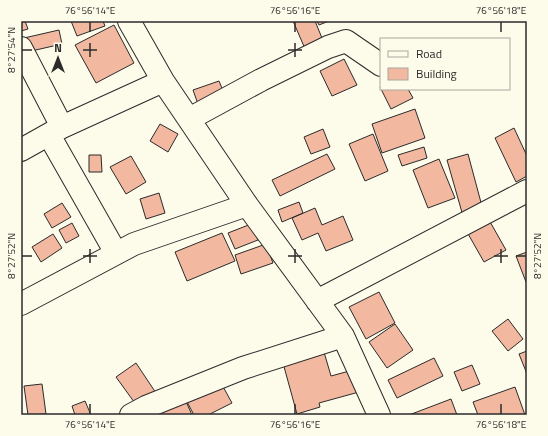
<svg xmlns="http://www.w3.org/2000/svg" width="548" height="436" viewBox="0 0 548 436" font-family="'Titillium Web',sans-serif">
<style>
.building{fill:#f2b8a0;stroke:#2b2b2b}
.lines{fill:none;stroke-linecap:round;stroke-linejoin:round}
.minor-casing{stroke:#2b2b2b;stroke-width:24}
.minor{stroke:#fdfbea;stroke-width:22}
.ticks{fill:none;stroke:#2b2b2b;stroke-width:1.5}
.neatline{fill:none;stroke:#2b2b2b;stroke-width:1.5}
.ticks-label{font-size:10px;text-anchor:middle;fill:#2b2b2b}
</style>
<rect width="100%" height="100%" fill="#fdfbea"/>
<!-- building -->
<path class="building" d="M21,21H25L28,29L21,31Z
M71,21H103L105,26L77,36Z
M293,21H315L324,43L306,51Z
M317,21H329L319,25Z
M114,25L134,63L96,83L75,45Z
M59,30L62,44L27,52L24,38Z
M344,59L357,85L332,96L320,71Z
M219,81L226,98L199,107L193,90Z
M381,86V89H408L413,98L391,109L380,87Z
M415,109L425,138L382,153L372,124Z
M160,124L178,134L168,152L150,141Z
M514,128L527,156V176L516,182L495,138Z
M323,129L330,147L311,154L304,137Z
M373,134L388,171L365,181L349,144Z
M424,147L427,158L402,166L398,155Z
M327,154L335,169L280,196L272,180Z
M468,154L483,210L463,216L447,160Z
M89,155H101L102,172H89Z
M131,156L146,182L126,194L110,167Z
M439,159L455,198L428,208L413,170Z
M159,193L165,213L146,219L140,199Z
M299,202L303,213L282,222L278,210Z
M62,203L71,217L52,228L44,214Z
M315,208L322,225L343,216L353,240L326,251L318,233L302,240L292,218Z
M489,220L506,250L484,262L467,232Z
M72,223L79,236L66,243L59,230Z
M251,224L258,240L235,249L228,233Z
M222,233L235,261L187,281L175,252Z
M53,234L62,248L41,262L32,247Z
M266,244L273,263L241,274L235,255Z
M527,252V281L526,282L516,256Z
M379,292L395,323L366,339L349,307Z
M508,319L523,339L508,351L492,331Z
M395,324L413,350L387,368L369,342Z
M527,351V374L519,354Z
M324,352L331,376L353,370L359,392L319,403L320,407L297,414L283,363Z
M434,358L443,376L397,398L388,380Z
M136,363L156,393L137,406L116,377Z
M472,365L480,384L462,391L454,372Z
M220,381L232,403L208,415H194L185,398Z
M42,384L46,414L28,415L24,386Z
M515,387L525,415H478L473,402Z
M184,397L192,415H161L158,408Z
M451,399L457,415H409Z
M85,401L91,415H75L72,406Z"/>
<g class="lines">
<!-- minor casing -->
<g class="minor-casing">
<path id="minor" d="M129,21L163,81L247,205L343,336L379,415
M21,48L62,127
M189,119L261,80L328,47L346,41L381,65
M49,135L116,253
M21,150L62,127L163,81
M317,301L527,191
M21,304L134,244L247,205
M131,415L146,407L243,368L343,336"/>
</g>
<!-- minor -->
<use href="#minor" class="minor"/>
</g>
<!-- ticks -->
<path class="ticks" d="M90,22V32M295,22V32M501,22V32M90,43V57M295,43V57M22,50H32M83,50H97M288,50H302M90,249V263M295,249V263M501,249V263M22,256H32M83,256H97M288,256H302M494,256H508M516,256H526M90,404V414M295,404V414M501,404V414"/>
<!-- border -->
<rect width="548" height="436" fill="none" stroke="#fdfbea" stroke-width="44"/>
<!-- legend -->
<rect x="380" y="38" width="130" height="52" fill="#fdfbea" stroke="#a9a89e"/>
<rect x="388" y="51" width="20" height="6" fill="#fdfbea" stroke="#a9a89e"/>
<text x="416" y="58" font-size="12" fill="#2b2b2b">Road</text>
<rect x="388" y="68" width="20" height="12" fill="#f2b8a0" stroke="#a9a89e"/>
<text x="416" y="78" font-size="12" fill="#2b2b2b">Building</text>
<!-- north arrow -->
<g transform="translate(58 58)" stroke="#fdfbea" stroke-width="3" paint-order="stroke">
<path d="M0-3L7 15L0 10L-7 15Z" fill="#2b2b2b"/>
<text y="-6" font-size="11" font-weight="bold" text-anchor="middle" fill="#2b2b2b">N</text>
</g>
<rect x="22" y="22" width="504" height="392" class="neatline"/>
<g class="ticks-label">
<text x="90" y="14">76°56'14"E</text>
<text x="295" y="14">76°56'16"E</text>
<text x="501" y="14">76°56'18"E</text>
<text transform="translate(11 50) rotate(-90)" y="4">8°27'54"N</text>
<text transform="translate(11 256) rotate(-90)" y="4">8°27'52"N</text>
<text transform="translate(537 256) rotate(-90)" y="4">8°27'52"N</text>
<text x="90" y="428">76°56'14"E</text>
<text x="295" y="428">76°56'16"E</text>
<text x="501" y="428">76°56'18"E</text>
</g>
</svg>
